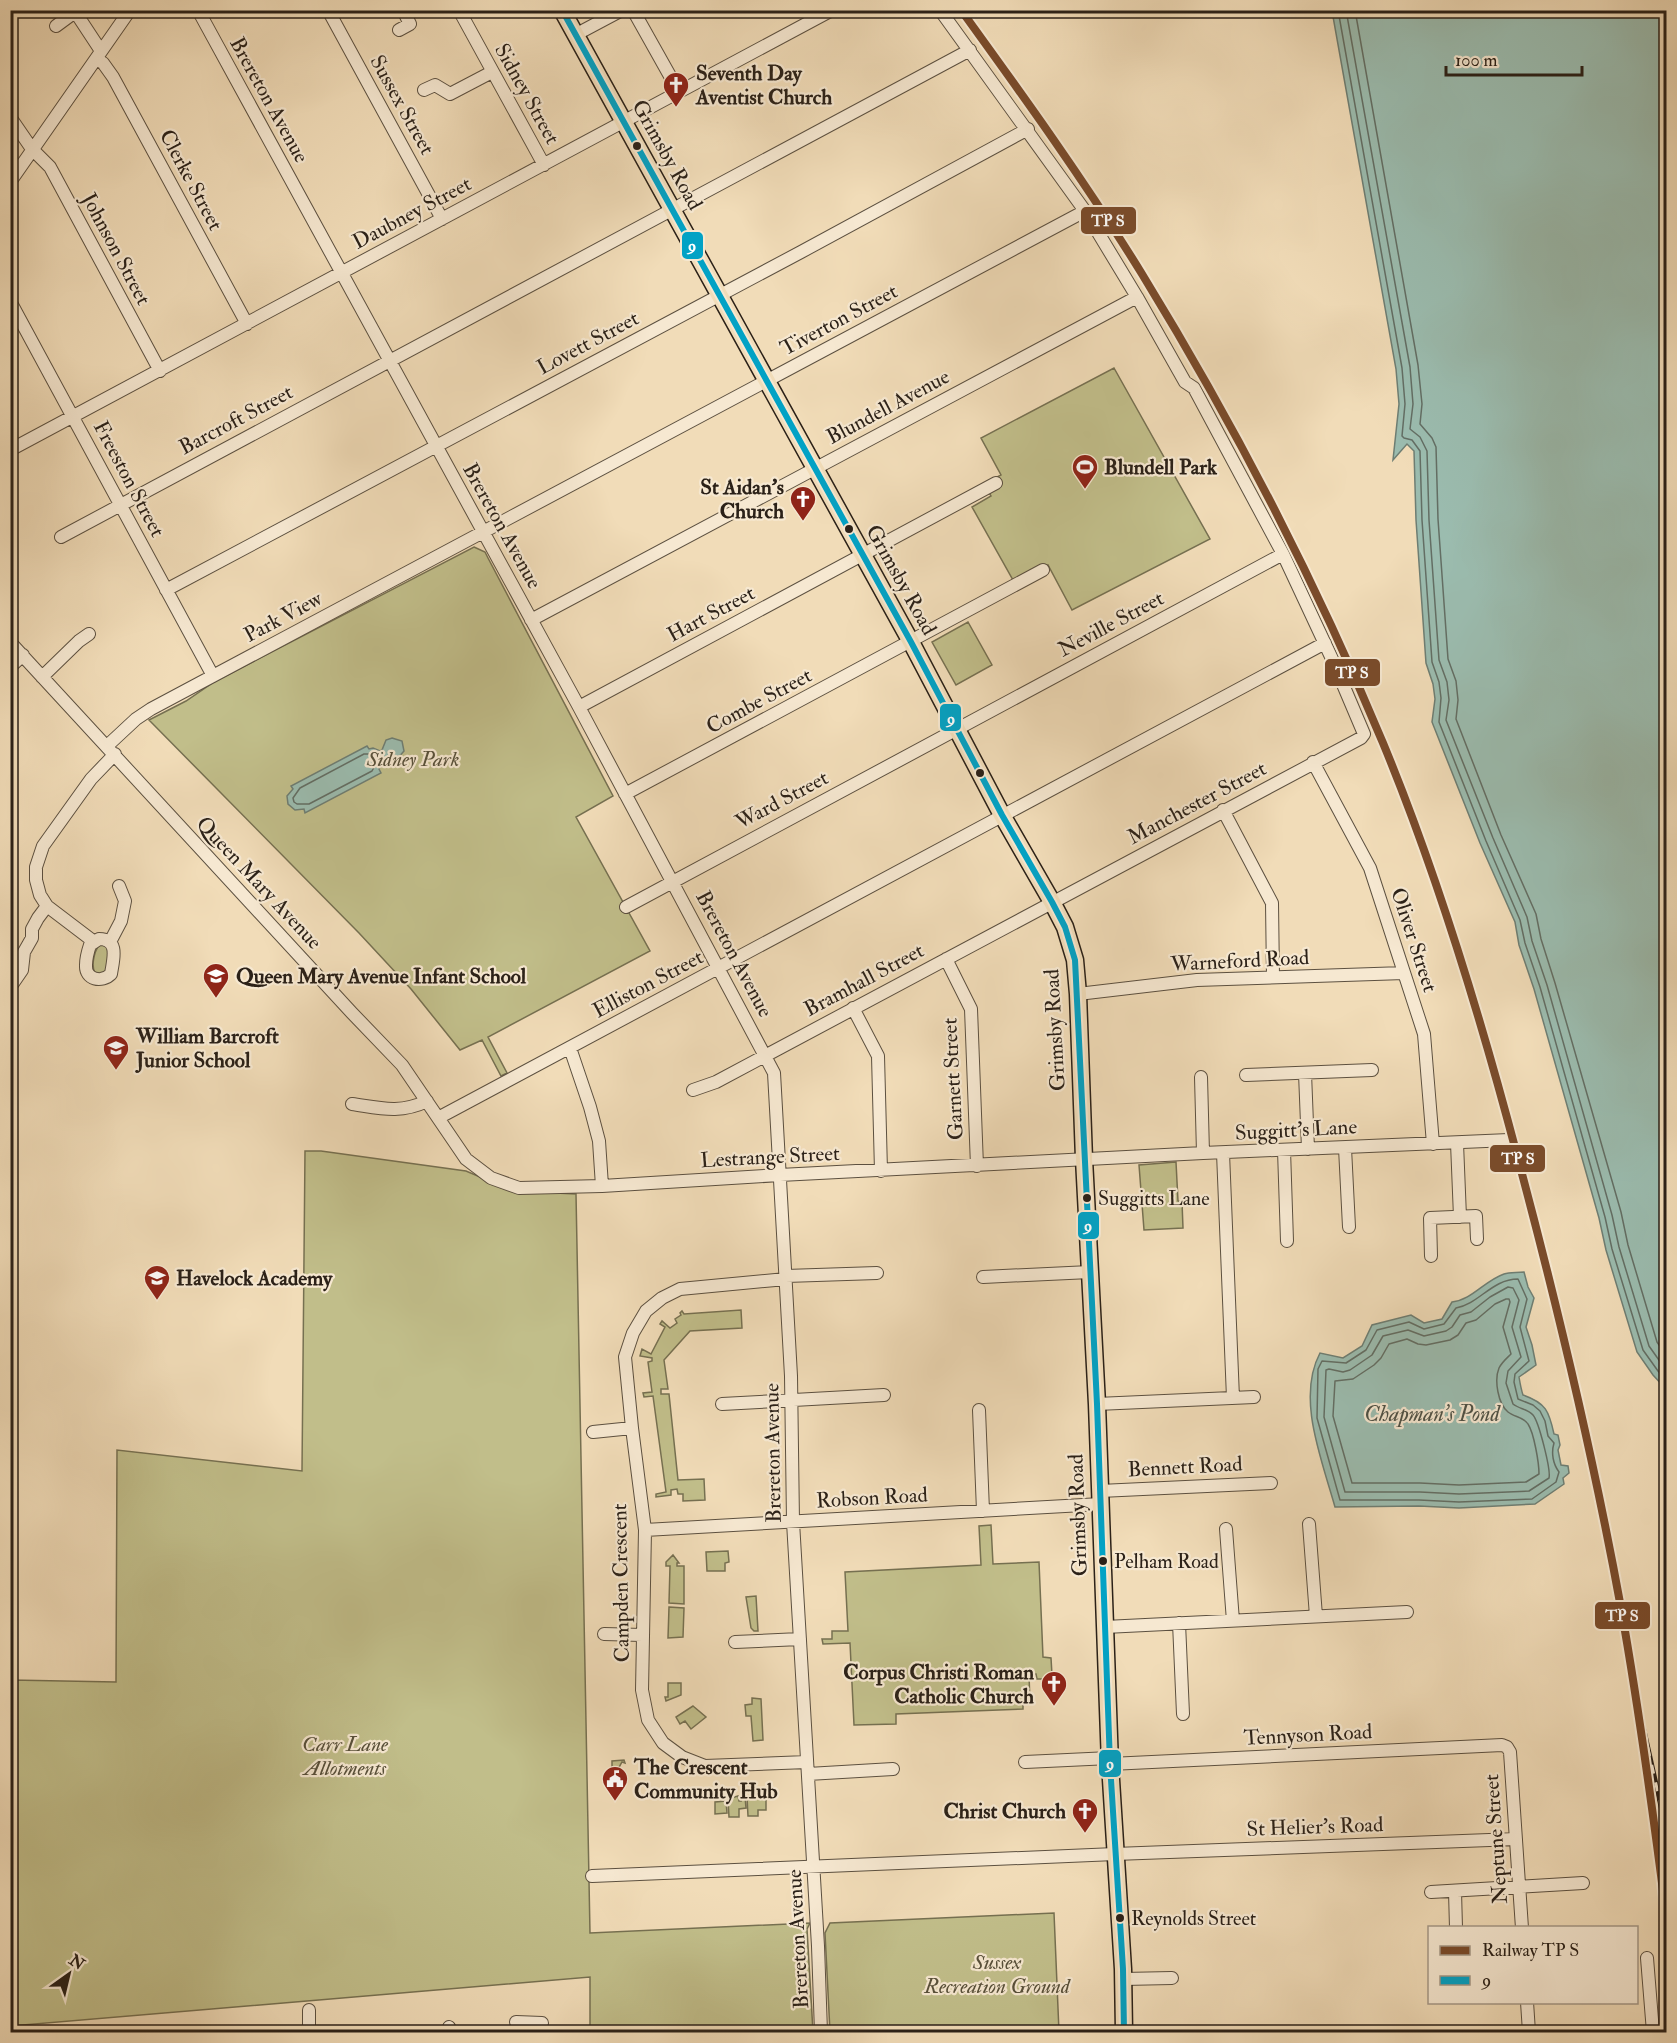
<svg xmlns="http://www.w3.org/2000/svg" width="1677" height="2043" viewBox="0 0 1677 2043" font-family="'IM FELL Double Pica',serif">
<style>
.green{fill:#c1be8a;stroke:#767051;stroke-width:1.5}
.water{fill:#9bbcaf;stroke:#6e7e73;stroke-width:1.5}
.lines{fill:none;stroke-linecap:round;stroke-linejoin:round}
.shore{stroke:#636e64;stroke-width:1.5}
.minor-casing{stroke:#5c5040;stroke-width:14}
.major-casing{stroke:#2b2118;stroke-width:19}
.minor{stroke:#f6e8d1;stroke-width:12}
.major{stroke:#f1dcb8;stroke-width:16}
.rail-casing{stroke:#2b2118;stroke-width:5}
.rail{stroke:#f6e8d1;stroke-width:3;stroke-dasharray:9;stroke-linecap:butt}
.bus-1-casing{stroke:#f6e8d1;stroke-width:10}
.bus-1{stroke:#02a2c5;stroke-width:6}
.rail-1-casing{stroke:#f6e8d1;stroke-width:12}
.rail-1{stroke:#7a4b2a;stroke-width:8}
.bus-dot{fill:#2b2118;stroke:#f6e8d1;stroke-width:2}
.labels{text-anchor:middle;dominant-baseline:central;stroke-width:4.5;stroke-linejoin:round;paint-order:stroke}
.bus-label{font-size:20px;fill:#2b2118;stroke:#f6e8d1;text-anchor:start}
.poi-label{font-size:21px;font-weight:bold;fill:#2b2118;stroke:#f6e8d1;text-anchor:start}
.street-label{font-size:21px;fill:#2b2118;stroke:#f6e8d1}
.park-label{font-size:21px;font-style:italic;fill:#58503a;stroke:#f6e8d1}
.water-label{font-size:22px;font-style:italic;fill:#4d5045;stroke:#f6e8d1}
.line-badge{stroke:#f6e8d1;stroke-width:2}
.badge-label{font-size:16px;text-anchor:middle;font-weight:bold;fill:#fff}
</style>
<rect width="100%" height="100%" fill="#f1dcb8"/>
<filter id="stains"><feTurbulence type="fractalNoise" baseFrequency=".00333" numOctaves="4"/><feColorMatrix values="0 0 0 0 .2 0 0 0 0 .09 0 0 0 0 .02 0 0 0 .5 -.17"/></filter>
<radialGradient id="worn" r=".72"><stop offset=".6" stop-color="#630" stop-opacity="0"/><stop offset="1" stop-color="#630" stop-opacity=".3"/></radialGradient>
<!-- green -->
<path class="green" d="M1114,368L1210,539L1072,610L1048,565L1013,580L972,507L991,496L984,484L1001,475L981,438Z
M474,547L485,552L488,558L613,796L576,817L650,951L488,1037L507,1073L501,1076L482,1040L460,1050L411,989L359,933L149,720L186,701L214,682Z
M968,622L992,665L956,685L932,642Z
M104,944L108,947V971L104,974L95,973C91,966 94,952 99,945Z
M305,1151H321L466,1171L513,1191L576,1194L590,1933L810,1923L807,1929L813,2032H590V1977L11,2026V1680L116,1682L117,1450L302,1471Z
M1176,1162L1178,1201L1182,1202L1183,1228L1144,1230L1139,1165Z
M741,1310L742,1328L690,1331L664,1360L668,1389H661V1394H669L678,1480L704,1479L705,1500L683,1501V1494H678L677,1489L671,1490V1495L656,1497V1494L666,1492L653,1396L644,1397L643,1393L652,1392L648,1362L652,1361V1358L640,1356L642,1349L651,1354L665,1327L660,1324L662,1321L670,1328L677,1323L675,1319L681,1315L680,1313L682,1311L684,1314Z
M991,1525L993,1564L1039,1562L1043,1657L1051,1658L1052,1675H1049V1679H1037L1036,1674H1029L1030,1704H1023V1709L896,1714V1724L854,1725L850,1643L823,1644L822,1639H832V1631H848L845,1572L981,1565L979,1526Z
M728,1551L729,1562L725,1563V1571H707L706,1552Z
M673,1555L679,1563H677V1566H684V1604L669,1603L670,1566H666V1562Z
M756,1596L758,1631H754L751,1628L746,1597Z
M669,1607L684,1608L683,1637L668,1638Z
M668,1683H681V1695L666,1701L665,1697H668Z
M752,1698L761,1699L763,1740L753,1741L751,1716H746L745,1705L752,1704Z
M693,1706L706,1717L691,1729L685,1721L680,1724L676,1717Z
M624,1760L625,1763L622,1762L617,1771L624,1777L619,1786L612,1780V1761Z
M738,1796L739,1801H741L740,1798L745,1797L746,1808L739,1809V1817H729L728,1799Z
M766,1796V1810H758V1816H748L747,1797Z
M726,1801L727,1813L715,1814V1802Z
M1054,1913L1059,2032H830L825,1933L830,1923Z"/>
<!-- water -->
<path class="water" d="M1332,11H1666V1389L1653,1375L1637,1352L1606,1250L1599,1218L1534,989L1519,945L1515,922L1480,843L1432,722L1435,699L1433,684L1426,663L1416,520L1414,451L1407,444L1393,460L1399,404L1396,369Z
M392,738L402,741L404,751L397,759L387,758L384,759L379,769L381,773L305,813L304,809L295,810L288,804L287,796L293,789L291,786L367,746L369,749L373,748L380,751L382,750L386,740Z
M1524,1272L1528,1287L1534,1298L1526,1327L1532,1345L1536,1365L1519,1377C1520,1383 1521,1389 1523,1395C1546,1403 1549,1411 1554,1434L1558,1435L1560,1445L1558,1450L1561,1465L1568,1466L1569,1473L1563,1478L1564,1484L1535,1504L1459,1508L1419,1506L1335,1507C1322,1460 1296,1398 1320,1353L1343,1358L1362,1346L1372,1325L1411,1315L1424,1323L1442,1319L1452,1302C1472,1300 1484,1281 1504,1274C1510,1272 1517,1273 1524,1272Z"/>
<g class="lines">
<!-- shore -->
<path class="shore" d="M1338,10L1402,368L1405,404L1402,436L1404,438L1412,440L1420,451L1422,520L1432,662L1439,682L1441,698L1439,722L1486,841L1520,920L1525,943L1540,987L1605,1217L1612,1249L1643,1350L1658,1371L1666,1380
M1346,10L1410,367L1413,404L1410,429L1420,437L1427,451L1429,520L1439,660L1447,682L1449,700L1446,720L1493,838L1527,917L1532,941L1547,985L1612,1215L1619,1247L1649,1346L1666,1370
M1355,10L1418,365L1422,404L1420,424L1432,438L1436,447L1438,519L1448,659L1456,681L1458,700L1456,719L1501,835L1536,914L1541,939L1555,983L1621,1212L1628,1245L1657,1342L1666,1355
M364,754H374L377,757V762L372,771L309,804H297L294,802L293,798L300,788Z
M1518,1279L1527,1299L1520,1327L1529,1361L1515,1374L1514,1382L1518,1399L1533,1405L1540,1411L1545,1421L1548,1436L1554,1443C1551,1453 1553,1464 1559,1472L1556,1482L1532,1499L1459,1502L1419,1500H1340L1317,1418L1318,1369L1322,1361L1346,1363L1366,1350L1377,1330L1409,1322L1424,1329L1444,1324L1456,1308C1479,1304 1492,1279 1518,1279Z
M1508,1287L1513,1288L1519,1300L1512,1327L1521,1357L1508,1371L1506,1383L1513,1404C1519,1409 1528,1409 1533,1415C1539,1422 1551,1470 1549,1478L1529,1491L1459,1494L1420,1492H1345L1324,1417L1326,1370L1329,1369L1343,1372L1350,1370L1372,1355L1383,1336L1408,1330L1424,1336L1446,1331L1452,1327L1460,1315L1471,1312L1490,1297Z
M1506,1299H1509L1510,1302L1503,1327L1511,1354C1507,1358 1502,1362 1499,1368C1494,1380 1498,1404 1508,1412C1514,1417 1524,1417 1528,1424C1534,1433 1539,1463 1539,1474L1526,1482L1459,1485L1420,1483H1352L1333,1416L1335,1381L1353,1379L1374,1365L1381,1358L1389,1344L1407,1339L1418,1344L1426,1345L1450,1340L1458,1335L1466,1323L1476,1320L1495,1304Z"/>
<!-- minor casing -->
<g class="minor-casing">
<path id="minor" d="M74,10L101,51
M198,10L579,707L774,1073L791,1376L793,1522L818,1946L821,2032
M328,10L442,219
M459,10L544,165
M633,10L679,92
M10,14L13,10
M56,26L75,12
M399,30L410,24L403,10
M575,35L622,10
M96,59L103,63L113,77L247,324
M424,90L435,85L450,94L492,72
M10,117L32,149L50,167L160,371
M10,182L130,10
M10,301L213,676
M10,450L832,10
M61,537L970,50
M166,590L801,252L1028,129
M531,620L1137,297
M10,642L352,1013L402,1065L466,1159L491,1178L519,1188L602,1186L780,1175L1203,1153L1509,1140
M10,667L23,655
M42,677L79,641L89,634
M579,707L996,483
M107,746L136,719L151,709L1085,211
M1313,762L1370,868L1424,1034L1433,1144
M625,794L1043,570
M1223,810L1272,903L1273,977
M626,907L1283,554
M99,939C120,939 113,960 111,974C102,983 85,980 86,965C86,959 88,951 90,945Z
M93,941L47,906L40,895L36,880V867L43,846L91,779L115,754
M110,942L121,921L125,901L119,886
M946,959L971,1009L977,1166
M11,986L22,970L24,952L32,938V929L38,918L47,906
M1078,994L1197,980L1404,973
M853,1008L878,1056L881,1171
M570,1048L590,1107L599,1141L602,1186
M1305,1073L1308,1149
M1246,1075L1372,1070
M1201,1077L1203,1153
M693,1090L716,1082L1361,738L1364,734L1333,661L1283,554L1194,388L1185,382L1137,297L1085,211L940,10
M352,1104C380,1108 400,1114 427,1101
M438,1118L1325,643
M1457,1143L1460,1217
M1345,1148L1349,1227
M1284,1150L1287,1241
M1223,1153L1233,1398
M1431,1256L1430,1218L1476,1216L1477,1239
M786,1276L877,1273
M983,1277L1090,1272
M786,1279L680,1289L662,1298L646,1311L633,1333L625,1357L632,1428L645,1530L642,1690L648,1720L663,1743L682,1757L705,1766L807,1762
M722,1404L884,1395
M1097,1404L1254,1397
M979,1410L983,1511
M593,1432L632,1428
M1100,1491L1271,1483
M1309,1524L1316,1616
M1226,1529L1233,1621
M645,1530L1101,1504
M1179,1623L1183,1714
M1105,1627L1407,1612
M604,1634L642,1635
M735,1642L800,1639
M1025,1762L1110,1758
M1110,1764L1502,1745L1507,1747L1510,1752L1522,1928
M808,1774L893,1769
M592,1876L1115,1854L1516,1839
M1455,1891L1456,1928
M1431,1892L1583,1883
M1647,1958L1653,2032
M1123,1979L1172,1978
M1527,2002L1529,2032
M309,2010V2032
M516,2022L542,2023
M448,2032L449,2027"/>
</g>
<!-- major casing -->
<g class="major-casing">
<path id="major" d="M562,10L911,642L1002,815L1052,902L1065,927L1075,960L1078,994L1084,1159L1097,1404L1110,1764L1123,1969L1124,2032"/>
</g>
<!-- minor -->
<use href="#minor" class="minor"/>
<!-- major -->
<use href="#major" class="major"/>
<!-- rail casing -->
<g class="rail-casing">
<path id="rail" d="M1632,1677L1666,1829"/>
</g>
<!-- rail -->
<use href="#rail" class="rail"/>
<!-- bus-1 casing -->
<g class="bus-1-casing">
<path id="bus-1" d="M562,10L911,642L1002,815L1052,902L1065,927L1075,960L1097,1404L1110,1764L1123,1969L1124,2032"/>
</g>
<!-- bus-1 -->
<use href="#bus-1" class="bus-1"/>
<!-- rail-1 casing -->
<g class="rail-1-casing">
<path id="rail-1" d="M961,10C1024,97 1086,183 1142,274C1234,424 1315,580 1383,743C1438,876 1480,1015 1517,1155C1557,1304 1593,1455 1621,1608C1639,1709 1653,1812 1666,1914"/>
</g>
<!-- rail-1 -->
<use href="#rail-1" class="rail-1"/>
</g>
<!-- icons -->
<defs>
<g id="church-pin" transform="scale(1.35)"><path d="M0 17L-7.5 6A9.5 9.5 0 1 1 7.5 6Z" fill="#8f2418" stroke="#f6e8d1"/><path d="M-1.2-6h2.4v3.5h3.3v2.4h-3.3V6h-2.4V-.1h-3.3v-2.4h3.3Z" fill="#fff"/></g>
<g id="stadium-pin" transform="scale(1.35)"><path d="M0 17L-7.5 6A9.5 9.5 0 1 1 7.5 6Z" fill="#8f2418" stroke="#f6e8d1"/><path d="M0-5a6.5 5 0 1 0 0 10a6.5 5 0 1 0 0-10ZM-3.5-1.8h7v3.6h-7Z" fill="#fff"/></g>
<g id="school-pin" transform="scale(1.35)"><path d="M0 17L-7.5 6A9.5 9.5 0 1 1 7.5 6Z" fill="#8f2418" stroke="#f6e8d1"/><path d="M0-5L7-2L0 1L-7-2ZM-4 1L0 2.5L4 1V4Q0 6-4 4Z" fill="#fff"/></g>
<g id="civic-pin" transform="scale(1.35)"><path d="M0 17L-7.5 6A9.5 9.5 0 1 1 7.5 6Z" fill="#8f2418" stroke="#f6e8d1"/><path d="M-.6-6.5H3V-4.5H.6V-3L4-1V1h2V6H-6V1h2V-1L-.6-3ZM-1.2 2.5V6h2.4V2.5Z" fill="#fff"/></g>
</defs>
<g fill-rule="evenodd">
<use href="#church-pin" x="676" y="85"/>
<use href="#stadium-pin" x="1085" y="467"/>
<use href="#church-pin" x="803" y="499"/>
<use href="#school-pin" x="216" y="976"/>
<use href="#school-pin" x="116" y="1048"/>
<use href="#school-pin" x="157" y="1278"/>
<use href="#church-pin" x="1054" y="1684"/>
<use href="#civic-pin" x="615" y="1779"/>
<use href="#church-pin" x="1085" y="1811"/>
</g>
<!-- markers -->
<g class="bus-dot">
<circle cx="637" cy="146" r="5"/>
<circle cx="849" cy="529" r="5"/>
<circle cx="980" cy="773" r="5"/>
<circle cx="1087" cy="1198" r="5"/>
<circle cx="1103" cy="1561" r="5"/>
<circle cx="1120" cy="1918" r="5"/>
</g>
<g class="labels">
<!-- bus labels -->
<g class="bus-label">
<text x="1098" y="1198">Suggitts Lane</text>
<text x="1114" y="1561">Pelham Road</text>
<text x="1131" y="1918">Reynolds Street</text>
</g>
<!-- poi labels -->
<g class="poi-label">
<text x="696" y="73">Seventh Day<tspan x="696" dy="24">Aventist Church</tspan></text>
<text x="1104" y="467">Blundell Park</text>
<text x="784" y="487" text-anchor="end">St Aidan's<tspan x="784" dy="24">Church</tspan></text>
<text x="236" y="976">Queen Mary Avenue Infant School</text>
<text x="136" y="1036">William Barcroft<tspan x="136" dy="24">Junior School</tspan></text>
<text x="176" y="1278">Havelock Academy</text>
<text x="1034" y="1672" text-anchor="end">Corpus Christi Roman<tspan x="1034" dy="24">Catholic Church</tspan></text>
<text x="634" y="1767">The Crescent<tspan x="634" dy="24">Community Hub</tspan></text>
<text x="1066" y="1811" text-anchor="end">Christ Church</text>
</g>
<!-- street labels -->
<g class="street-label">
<text transform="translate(527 94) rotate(61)">Sidney Street</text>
<text transform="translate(269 100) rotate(61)">Brereton Avenue</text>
<text transform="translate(402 105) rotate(61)">Sussex Street</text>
<text transform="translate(667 155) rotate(61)">Grimsby Road</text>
<text transform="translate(191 180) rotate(62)">Clerke Street</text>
<text transform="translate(412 213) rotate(-28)">Daubney Street</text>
<text transform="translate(116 249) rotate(62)">Johnson Street</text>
<text transform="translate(839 320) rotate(-28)">Tiverton Street</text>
<text transform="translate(588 343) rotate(-28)">Lovett Street</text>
<text transform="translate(888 407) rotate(-28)">Blundell Avenue</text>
<text transform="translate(236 420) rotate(-28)">Barcroft Street</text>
<text transform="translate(129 479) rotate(62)">Freeston Street</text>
<text transform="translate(502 526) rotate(61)">Brereton Avenue</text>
<text transform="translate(901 580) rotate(61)">Grimsby Road</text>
<text transform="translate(711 614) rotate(-28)">Hart Street</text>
<text transform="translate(283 617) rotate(-28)">Park View</text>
<text transform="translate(1111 624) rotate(-28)">Neville Street</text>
<text transform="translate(759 701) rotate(-28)">Combe Street</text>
<text transform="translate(782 800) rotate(-28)">Ward Street</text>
<text transform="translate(1197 803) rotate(-28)">Manchester Street</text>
<text transform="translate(259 883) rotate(47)">Queen Mary Avenue</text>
<text transform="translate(1414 940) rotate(72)">Oliver Street</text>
<text transform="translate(734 954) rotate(62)">Brereton Avenue</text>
<text transform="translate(1240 961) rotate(-3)">Warneford Road</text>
<text transform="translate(864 980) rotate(-28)">Bramhall Street</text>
<text transform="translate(648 984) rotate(-28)">Elliston Street</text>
<text transform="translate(1055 1030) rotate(-93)">Grimsby Road</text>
<text transform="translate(953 1079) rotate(-93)">Garnett Street</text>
<text transform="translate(1296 1130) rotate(-3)">Suggitt's Lane</text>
<text transform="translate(770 1157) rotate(-3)">Lestrange Street</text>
<text transform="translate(773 1453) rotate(-91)">Brereton Avenue</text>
<text transform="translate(1185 1467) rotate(-3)">Bennett Road</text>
<text transform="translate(872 1498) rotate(-3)">Robson Road</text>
<text transform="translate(1078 1515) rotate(-92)">Grimsby Road</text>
<text transform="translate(621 1583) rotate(-91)">Campden Crescent</text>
<text transform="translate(1308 1735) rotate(-3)">Tennyson Road</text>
<text transform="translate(1315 1827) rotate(-2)">St Helier's Road</text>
<text transform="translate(1496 1839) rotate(-94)">Neptune Street</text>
<text transform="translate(798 1939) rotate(-93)">Brereton Avenue</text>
</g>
<!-- park labels -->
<g class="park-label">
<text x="413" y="759">Sidney Park</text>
<text x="345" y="1744">Carr Lane<tspan x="345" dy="24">Allotments</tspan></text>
<text x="997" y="1962">Sussex<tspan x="997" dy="24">Recreation Ground</tspan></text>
</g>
<!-- water labels -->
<g class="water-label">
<text x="1432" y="1414">Chapman's Pond</text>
</g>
</g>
<g class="line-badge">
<rect x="1080" y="206" width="57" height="29" rx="6" fill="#7a4b2a"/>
<rect x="681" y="231" width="23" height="29" rx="6" fill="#02a2c5"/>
<rect x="1324" y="658" width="57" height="29" rx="6" fill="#7a4b2a"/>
<rect x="939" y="703" width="23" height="29" rx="6" fill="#02a2c5"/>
<rect x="1489" y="1144" width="57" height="29" rx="6" fill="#7a4b2a"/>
<rect x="1077" y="1211" width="23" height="29" rx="6" fill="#02a2c5"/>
<rect x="1594" y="1601" width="57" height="29" rx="6" fill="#7a4b2a"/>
<rect x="1098" y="1749" width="24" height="29" rx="6" fill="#02a2c5"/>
</g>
<g class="badge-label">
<text x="1108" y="226">TP S</text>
<text x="692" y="251">9</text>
<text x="1352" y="678">TP S</text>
<text x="951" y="724">9</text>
<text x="1518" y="1164">TP S</text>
<text x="1088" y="1231">9</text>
<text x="1622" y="1621">TP S</text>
<text x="1110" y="1769">9</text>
</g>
<!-- margin -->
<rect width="1677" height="2043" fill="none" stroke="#f1dcb8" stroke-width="36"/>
<rect x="12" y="12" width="1653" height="2019" fill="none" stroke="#2b2118" stroke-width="3"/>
<rect x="18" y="18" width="1641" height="2007" fill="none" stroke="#2b2118" stroke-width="1.5"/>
<!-- legend -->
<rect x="1428" y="1926" width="210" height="78" fill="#f6e8d1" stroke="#a59887" stroke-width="1.5"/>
<rect x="1440" y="1946" width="30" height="9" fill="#7a4b2a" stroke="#a59887" stroke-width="1.5"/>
<text x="1482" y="1956" font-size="18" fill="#2b2118">Railway TP S</text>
<rect x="1440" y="1976" width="30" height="9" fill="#02a2c5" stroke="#a59887" stroke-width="1.5"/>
<text x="1482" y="1986" font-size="18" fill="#2b2118">9</text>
<!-- north arrow -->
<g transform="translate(69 1974) rotate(34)" stroke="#f6e8d1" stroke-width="4.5" paint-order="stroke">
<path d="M0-4.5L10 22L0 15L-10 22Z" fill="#2b2118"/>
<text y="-9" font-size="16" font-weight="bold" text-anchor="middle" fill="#2b2118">N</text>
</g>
<!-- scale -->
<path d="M1446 66v9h136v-9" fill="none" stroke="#2b2118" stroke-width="3"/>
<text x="1455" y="66" font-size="18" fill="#2b2118" stroke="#f6e8d1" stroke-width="4.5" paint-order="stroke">100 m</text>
<rect width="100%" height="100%" filter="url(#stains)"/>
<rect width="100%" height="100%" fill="url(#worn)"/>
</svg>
